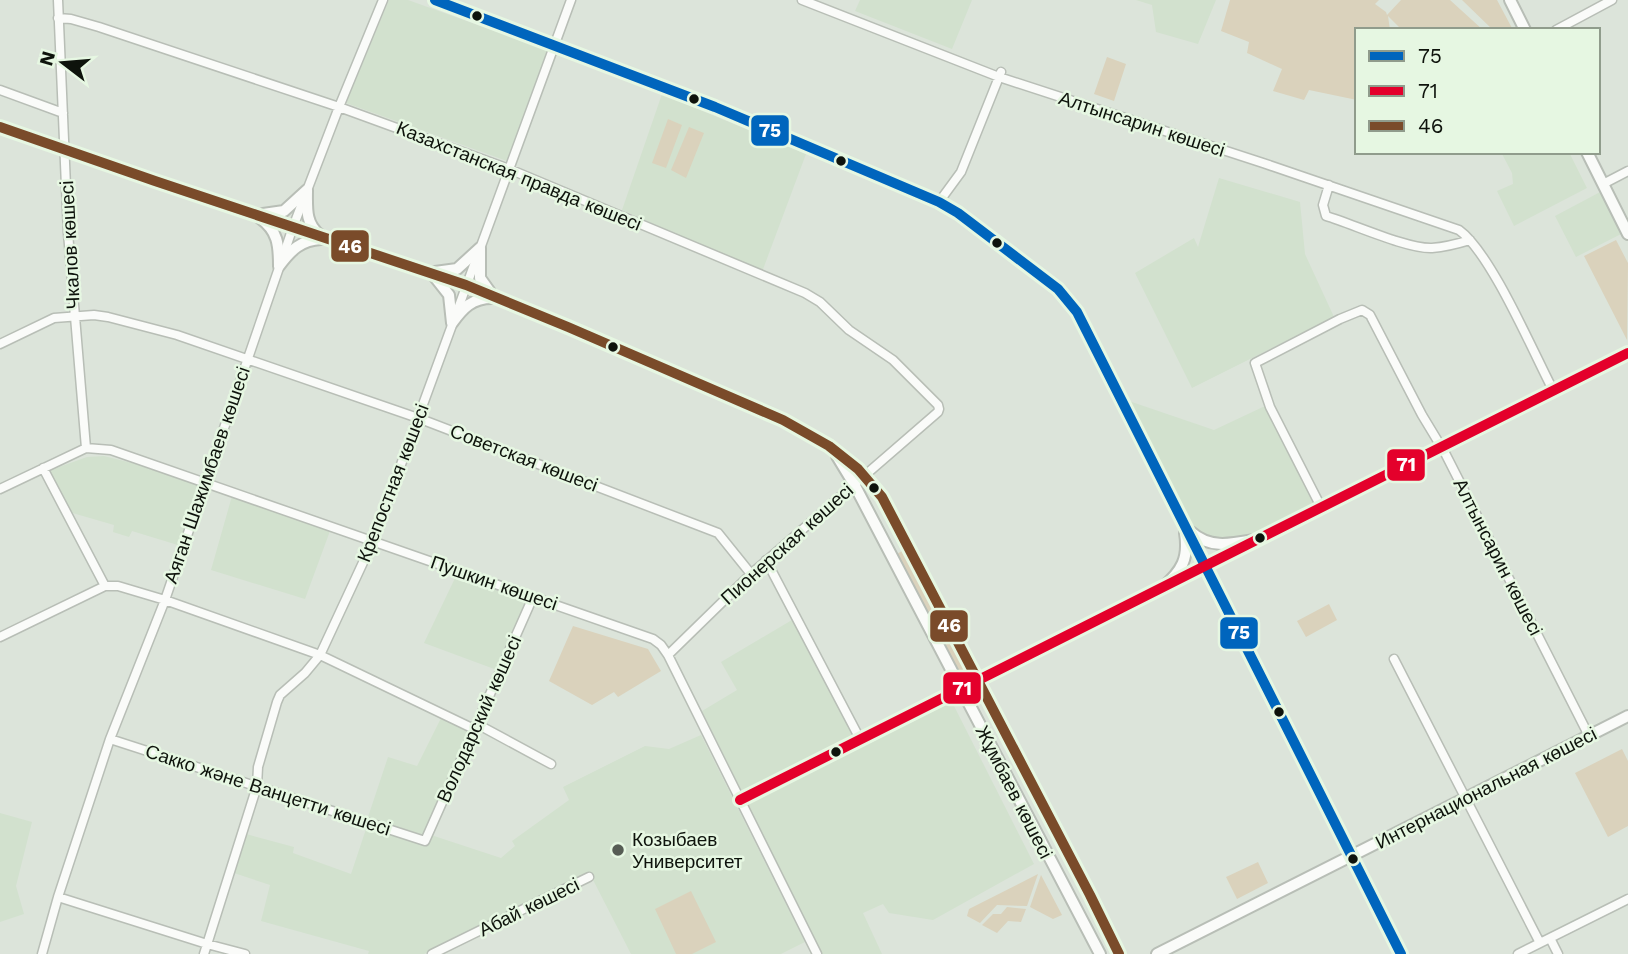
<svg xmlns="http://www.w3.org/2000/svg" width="1628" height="954" viewBox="0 0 1628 954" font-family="'Work Sans',sans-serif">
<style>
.built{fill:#d2e1ce}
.green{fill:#dad2bc}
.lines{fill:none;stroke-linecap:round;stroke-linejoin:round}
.minor-casing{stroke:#b8beb6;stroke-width:11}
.major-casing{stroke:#b8beb6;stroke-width:14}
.minor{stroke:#fafbf9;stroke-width:8}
.major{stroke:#fafbf9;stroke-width:10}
.bus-1-casing{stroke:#e6f7e2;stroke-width:16}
.bus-2-casing{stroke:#e6f7e2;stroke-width:16}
.bus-3-casing{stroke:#e6f7e2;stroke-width:16}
.bus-1{stroke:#0065bd;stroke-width:10}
.bus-2{stroke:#e4002b;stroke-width:10}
.bus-3{stroke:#7a4b2a;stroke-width:10}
.bus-dot{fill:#0e130c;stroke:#e6f7e2;stroke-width:2.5}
.poi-dot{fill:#565c54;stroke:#e6f7e2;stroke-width:2.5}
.labels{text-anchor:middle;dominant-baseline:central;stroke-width:5;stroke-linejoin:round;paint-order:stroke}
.street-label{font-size:19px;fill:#0e130c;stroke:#e6f7e2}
.poi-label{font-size:19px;fill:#0e130c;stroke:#e6f7e2;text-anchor:start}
.line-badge{stroke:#e6f7e2;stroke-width:2.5}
.badge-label{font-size:19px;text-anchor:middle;font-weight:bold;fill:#fff}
</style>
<rect width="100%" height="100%" fill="#dce4da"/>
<!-- built -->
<path class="built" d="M389,0H408L548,50L507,161L346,103Z
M860,0H972L952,49L855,11Z
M1136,0H1216L1198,44L1156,32L1152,5Z
M662,94L806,154L762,272L622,210Z
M1501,152H1569L1587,188L1514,226L1497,191L1513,184L1512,173Z
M1219,178L1300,202L1305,254L1334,317L1192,388L1135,273L1194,238L1198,247Z
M1602,191L1621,234L1576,257L1555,216Z
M1126,400L1214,430L1265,406L1315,505L1235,542L1212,541L1195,531Z
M104,456L148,467L202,486L181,546L132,531L129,537L113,532L114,525L69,512L48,471L87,457Z
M232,496L330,531L305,599L211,570Z
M456,576L527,601L497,670L424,643Z
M792,620L854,736L742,792L702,711L737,690L721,662Z
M952,702L1034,864L933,920L889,913L883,904L863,913L882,954H822L747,805Z
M441,718L469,732L423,835L368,817L388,757L417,766Z
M701,735L805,942L781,954H631L590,874L424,954H368L369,951L261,921L270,885L234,873L246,834L294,847L293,853L351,874L367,826L427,845L431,835L501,858L515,846L512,841L569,800L563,787L645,746L669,749Z
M0,813L32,822L16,886L24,914L0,922Z"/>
<!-- green -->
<path class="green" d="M1230,0H1379L1375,4L1386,12L1387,15L1401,0H1450L1483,30H1402L1388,16L1390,30H1357V100L1309,90L1304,100L1273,91L1282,69L1247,53L1249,42L1221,31Z
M1462,0H1497L1513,30H1493Z
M1107,57L1126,64L1114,101L1094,94Z
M668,119L682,125L666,168L652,163Z
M689,127L704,133L686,178L671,170Z
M1616,240L1628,263L1627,340L1584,256Z
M905,549L966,668L958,672L897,554Z
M1329,604L1337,620L1306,637L1297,621Z
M573,626L648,649L661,671L618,697L614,692L592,705L549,681Z
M1622,749L1628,761V826L1608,837L1575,773Z
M1258,862L1268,883L1237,899L1226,877Z
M1038,874L1027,906L997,905L980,923L967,916L969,909Z
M1041,875L1062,915L1053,919L1030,907Z
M691,891L716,942L692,954H676L655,909Z
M1007,907L1026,909L1021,922L1008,921L997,933L982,925L993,914H1001Z"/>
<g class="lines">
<!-- minor casing -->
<g class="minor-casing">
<path id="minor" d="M58,0L68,233L86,448
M802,0L999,77L1263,163L1459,230C1491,253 1533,352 1553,390
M58,18L71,19L99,27L339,107L509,169L805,293L820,302L849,330L893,360L938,405L939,409L938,412L751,574L668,655
M1556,30L1612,0
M0,90L63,113
M1603,184L1628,171
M1329,185L1323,205L1326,216C1353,224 1407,249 1432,248C1445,247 1457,244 1470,240
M939,202L961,172L1001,72
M0,344L54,318L94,315L108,317L177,335L418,418L718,533L751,574
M43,468L105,586
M0,489L86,448L111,450L653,639L661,645L668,655L817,954
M1321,507L1270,407L1255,363L1340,319L1362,310L1370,315L1422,415L1445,453L1589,736
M766,560L860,739
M0,637L105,586H118L165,600L320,655L474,729
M1394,659L1540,943
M477,724L551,764
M110,739L425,841L533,597
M740,800L1628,353
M58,897L207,944L245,954
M1550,938L1558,954
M42,954L58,897L110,739L165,600L293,227L339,107L383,0
M204,954L257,786L258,767L277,702L280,695L305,673L320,655L373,541L571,0
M432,954L589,877
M1518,954L1628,899"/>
</g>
<!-- major casing -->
<g class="major-casing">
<path id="major" d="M435,0L715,107L939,202L958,213L1058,289L1077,312L1401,954
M1510,0L1525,30
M0,127L155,181L466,285L568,327L783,420L829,446L858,469L882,497L1090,895L1119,954
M1587,152L1628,234
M307,190C307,207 305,224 320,235
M263,214L284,211L307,190
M260,218C278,231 279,245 279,266
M480,248V278L490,292
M279,266C291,250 301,240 321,239
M435,272L457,269L480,248
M434,276L449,295L452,323
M452,323C463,308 472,298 492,298
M837,456L854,484L1100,954
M1191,532C1210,549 1231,544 1254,540
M1163,587C1182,571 1189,558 1185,533
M1157,954L1628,716"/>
</g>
<!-- minor -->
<use href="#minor" class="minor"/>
<!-- major -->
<use href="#major" class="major"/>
<!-- bus-1 casing -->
<g class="bus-1-casing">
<path id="bus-1" d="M435,0L715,107L939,202L958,213L1058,289L1077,312L1401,954"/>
</g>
<!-- bus-2 casing -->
<g class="bus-2-casing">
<path id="bus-2" d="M740,800L1628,353"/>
</g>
<!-- bus-3 casing -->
<g class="bus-3-casing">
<path id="bus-3" d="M0,127L155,181L466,285L568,327L783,420L829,446L858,469L882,497L1090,895L1119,954"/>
</g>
<!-- bus-1 -->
<use href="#bus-1" class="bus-1"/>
<!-- bus-2 -->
<use href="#bus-2" class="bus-2"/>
<!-- bus-3 -->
<use href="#bus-3" class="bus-3"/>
</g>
<!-- markers -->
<g class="bus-dot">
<circle cx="477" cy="16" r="6"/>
<circle cx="694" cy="99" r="6"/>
<circle cx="841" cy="161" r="6"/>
<circle cx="997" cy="243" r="6"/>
<circle cx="613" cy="347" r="6"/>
<circle cx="874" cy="488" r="6"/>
<circle cx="1260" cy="538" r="6"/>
<circle cx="1279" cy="712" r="6"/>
<circle cx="836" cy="752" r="6"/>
<circle cx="1353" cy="859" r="6"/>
</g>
<circle class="poi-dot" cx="618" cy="850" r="7"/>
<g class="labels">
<!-- street labels -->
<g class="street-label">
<text transform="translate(1142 124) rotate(18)">Алтынсарин көшесі</text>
<text transform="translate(519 176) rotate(22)">Казахстанская правда көшесі</text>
<text transform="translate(70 245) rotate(-93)">Чкалов көшесі</text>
<text transform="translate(524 458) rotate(21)">Советская көшесі</text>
<text transform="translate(207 475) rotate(-71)">Аяган Шажимбаев көшесі</text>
<text transform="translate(393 483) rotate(-69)">Крепостная көшесі</text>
<text transform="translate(787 544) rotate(-42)">Пионерская көшесі</text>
<text transform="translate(1498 557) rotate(63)">Алтынсарин көшесі</text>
<text transform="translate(494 583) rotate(19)">Пушкин көшесі</text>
<text transform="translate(479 719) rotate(-66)">Володарский көшесі</text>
<text transform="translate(1486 788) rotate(-27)">Интернациональная көшесі</text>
<text transform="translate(268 790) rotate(18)">Сакко және Ванцетти көшесі</text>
<text transform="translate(1014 792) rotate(63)">Жұмбаев көшесі</text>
<text transform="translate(529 907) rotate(-26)">Абай көшесі</text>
</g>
<!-- poi labels -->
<g class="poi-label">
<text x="632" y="839">Козыбаев<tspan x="632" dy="22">Университет</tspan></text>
</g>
</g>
<g class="line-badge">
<rect x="750" y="114" width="40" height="33" rx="7" fill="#0065bd"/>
<rect x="330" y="229" width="40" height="34" rx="7" fill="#7a4b2a"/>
<rect x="1386" y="448" width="40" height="34" rx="7" fill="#e4002b"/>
<rect x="929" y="609" width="40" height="34" rx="7" fill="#7a4b2a"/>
<rect x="1219" y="616" width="40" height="34" rx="7" fill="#0065bd"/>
<rect x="942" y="671" width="40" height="34" rx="7" fill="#e4002b"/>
</g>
<g class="badge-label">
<text x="770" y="137">75</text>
<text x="350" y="253">46</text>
<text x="1406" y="471">71</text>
<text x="949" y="632">46</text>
<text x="1239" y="639">75</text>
<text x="962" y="695">71</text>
</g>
<!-- legend -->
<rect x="1355" y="28" width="245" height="126" fill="#e6f7e2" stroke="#909c8c" stroke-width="2"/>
<rect x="1369" y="51" width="35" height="10" fill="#0065bd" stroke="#909c8c" stroke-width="2"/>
<text x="1418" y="63" font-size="21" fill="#0e130c">75</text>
<rect x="1369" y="86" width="35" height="10" fill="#e4002b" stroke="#909c8c" stroke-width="2"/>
<text x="1418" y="98" font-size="21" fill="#0e130c">71</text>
<rect x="1369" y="121" width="35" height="10" fill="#7a4b2a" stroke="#909c8c" stroke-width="2"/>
<text x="1418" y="133" font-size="21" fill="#0e130c">46</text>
<!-- north arrow -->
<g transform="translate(63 63) rotate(286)" stroke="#e6f7e2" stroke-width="5" paint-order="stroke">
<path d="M0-5L12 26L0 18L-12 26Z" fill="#0e130c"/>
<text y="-10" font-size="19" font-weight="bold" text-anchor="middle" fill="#0e130c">N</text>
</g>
</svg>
